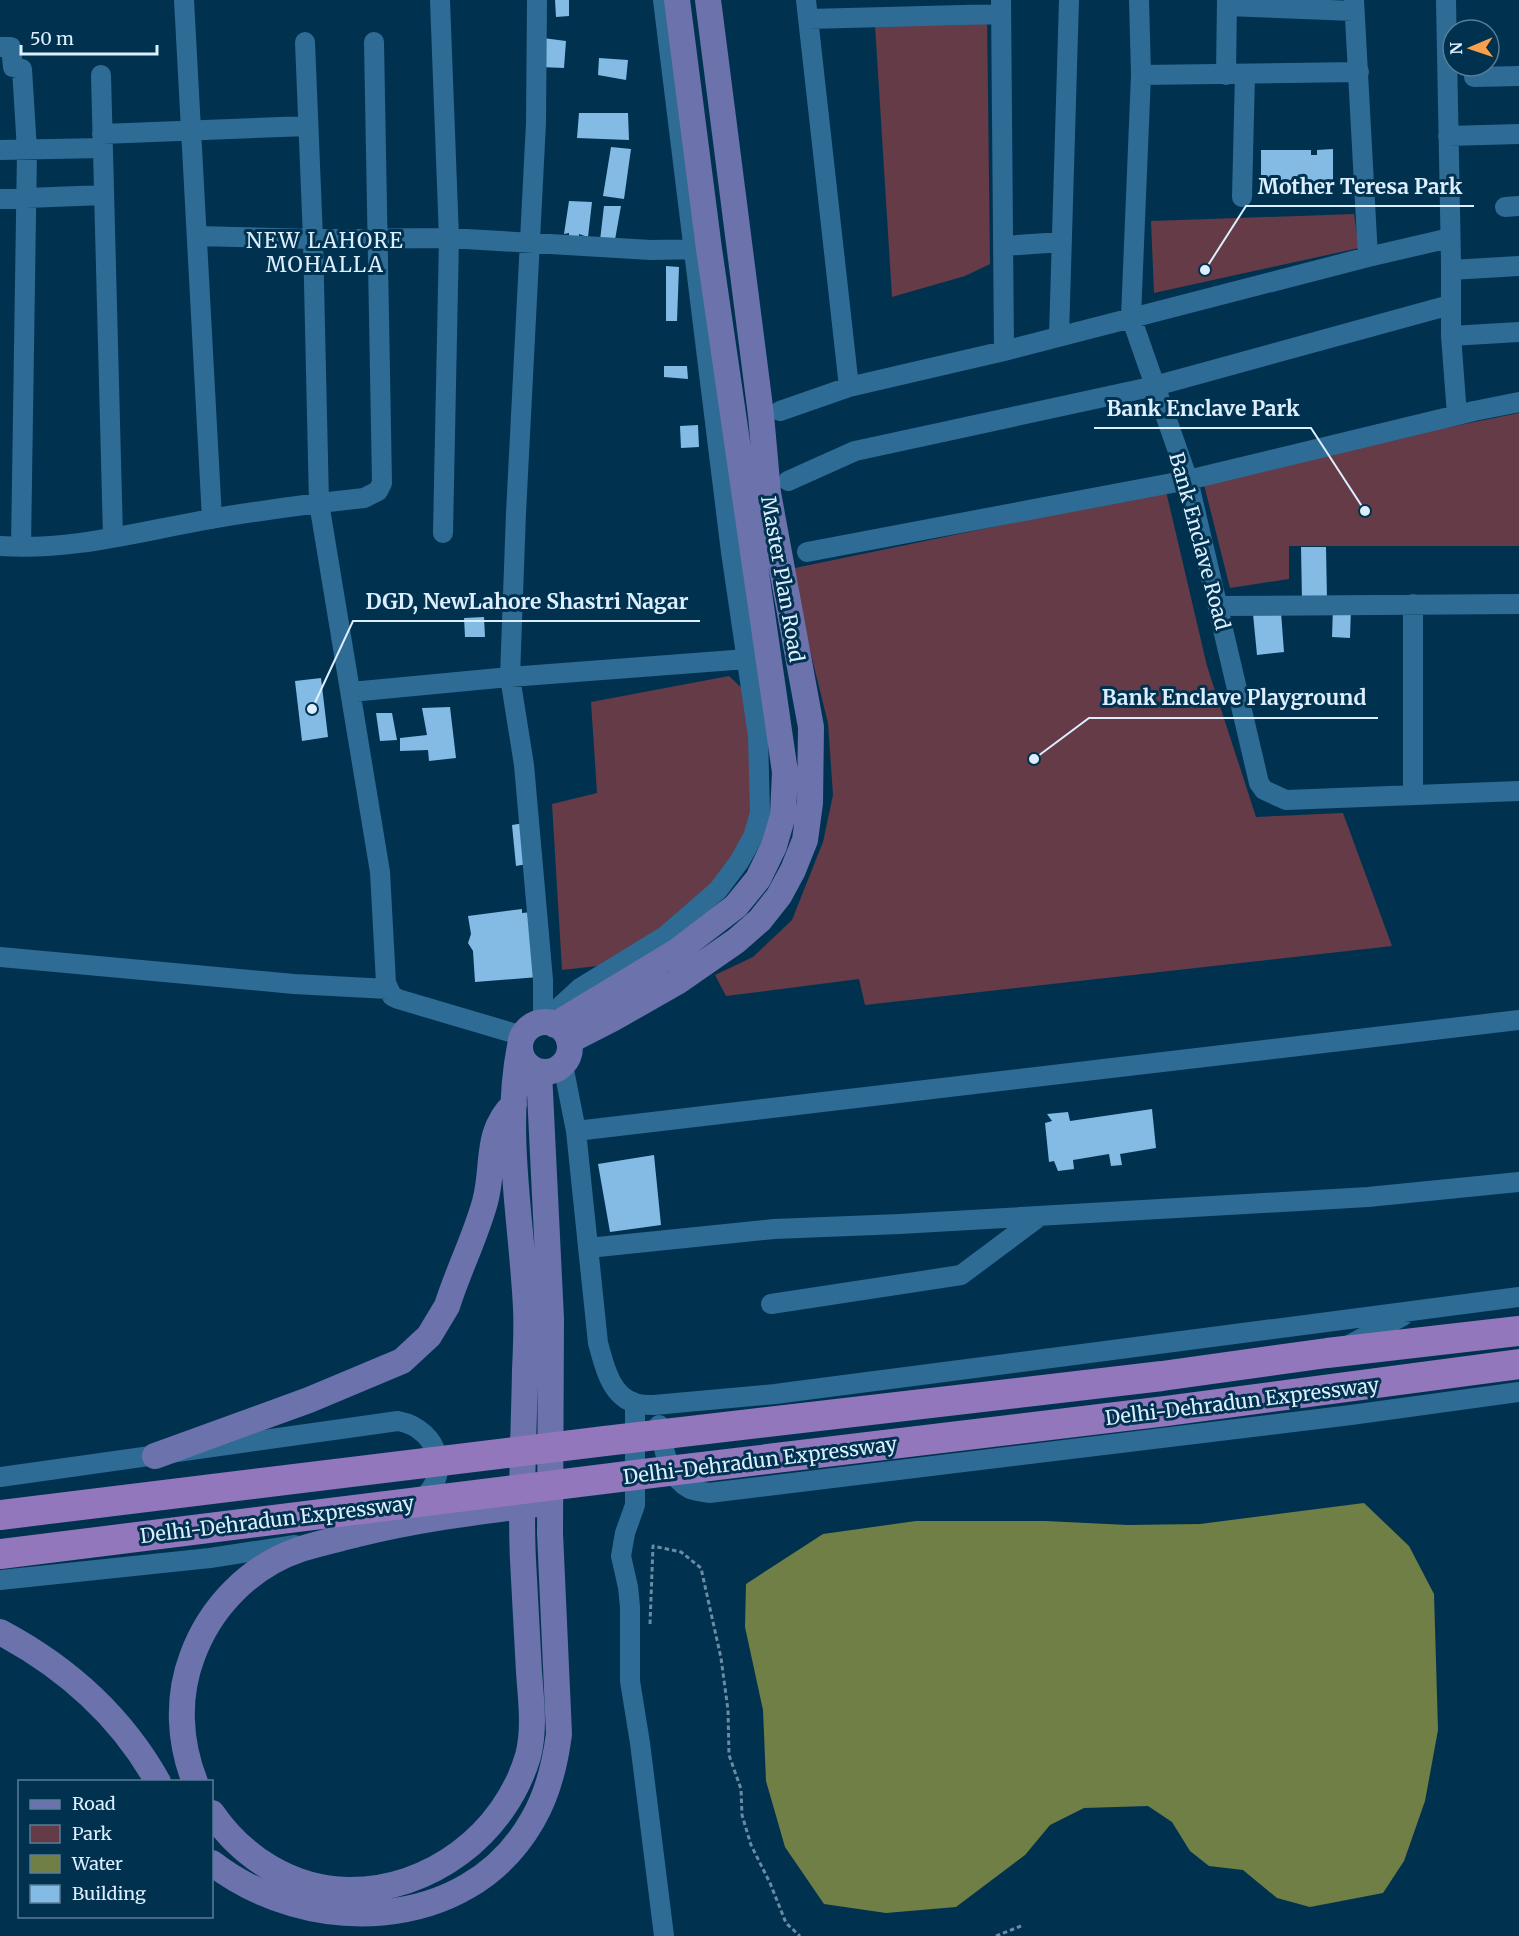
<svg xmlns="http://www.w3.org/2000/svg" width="1519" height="1936" viewBox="0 0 1519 1936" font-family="Merriweather,serif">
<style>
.green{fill:#643b46}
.water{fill:#6f7f45}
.building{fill:#83bbe5}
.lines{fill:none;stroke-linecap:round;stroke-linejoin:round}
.path{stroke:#698ca3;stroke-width:3;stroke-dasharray:4.5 3;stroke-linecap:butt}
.minor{stroke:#2e6b95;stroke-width:20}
.major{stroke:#6b72ac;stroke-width:26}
.highway{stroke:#9377bc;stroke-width:30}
.labels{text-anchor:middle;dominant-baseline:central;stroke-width:6;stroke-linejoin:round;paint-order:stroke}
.street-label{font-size:20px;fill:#ddeffe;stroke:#003250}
.neighbourhood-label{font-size:21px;letter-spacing:1.5px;fill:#ddeffe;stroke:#003250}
.leader{fill:none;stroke:#ddeffe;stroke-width:2}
.callout-dot{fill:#ddeffe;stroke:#003250;stroke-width:2}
.callout-label{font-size:21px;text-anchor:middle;font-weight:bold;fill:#ddeffe;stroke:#003250;stroke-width:6;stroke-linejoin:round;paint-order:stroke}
</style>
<rect width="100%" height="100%" fill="#003250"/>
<!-- green -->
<path class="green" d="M874,9L987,12L990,264L965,276L892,297Z
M1354,214L1359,248L1154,293L1151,221Z
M1519,413V546H1289V579L1230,588L1202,477Z
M1166,491L1207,666L1256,817L1343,813L1392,946L865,1005L859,979L726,996L715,975L753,957L792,920L823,842L833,795L828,723L790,569Z
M729,676L749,695L760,814L730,875L672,929L606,965L562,970L552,804L597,793L591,702Z"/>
<!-- water -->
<path class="water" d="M1364,1503L1409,1546L1434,1594L1438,1730L1425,1801L1404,1861L1383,1893L1310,1907L1277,1898L1243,1870L1209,1866L1190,1851L1172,1822L1148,1806L1084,1808L1050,1825L1025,1855L956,1907L886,1913L824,1904L785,1847L766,1781L763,1710L745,1627L746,1584L823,1534L916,1521H1045L1128,1525L1200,1524Z"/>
<!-- building -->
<path class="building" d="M555,0H569V16L556,17Z
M543,38L566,41L564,68L541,67Z
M599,58L628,60L626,80L598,75Z
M579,113H628L629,140L577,138Z
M611,147L631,149L624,199L603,196Z
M1333,149V184H1281V178H1274V183L1261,184V150H1311V155H1317V150Z
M569,201L592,202L588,237L579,234V237H569V233L564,234Z
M604,206H621L613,251L599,249Z
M666,266L679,267L677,321H666Z
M664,366H687L688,379L664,377Z
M698,425L699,447L681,448L680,426Z
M1301,547H1326L1327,599L1302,600Z
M1333,606L1351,607L1350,638L1332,637Z
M1281,612L1284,652L1257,655L1253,614Z
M484,617L485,637H465L464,618Z
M321,678L328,737L302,741L295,681Z
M450,707L456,758L429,761L428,750L400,751V738L427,735L422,708Z
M376,713H392L397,740L380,741Z
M524,823L527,864L516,866L512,825Z
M522,909V913L533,912L538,977L475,982L473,951L468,943L471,934L468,916Z
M1152,1109L1156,1148L1120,1154L1122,1165L1111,1166L1109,1154L1073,1160L1074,1169L1058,1171L1054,1161L1049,1162L1045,1123L1052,1121L1047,1114L1068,1112L1070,1121Z
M654,1155L661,1225L610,1232L598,1164Z"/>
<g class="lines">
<!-- path -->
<path class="path" d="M650,1624L653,1546L681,1552L701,1568L721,1658L728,1710L729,1755L741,1789L742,1815L751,1845L770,1883L786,1923L800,1936
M996,1936L1021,1926"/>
<!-- minor -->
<path class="minor" d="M184,0L212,519
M440,0L449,238L443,533
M537,0L536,123L516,513L510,677L524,765L543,980V1022
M806,0L849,387
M1001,0L1004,351
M1139,0L1141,75L1131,317L1188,480L1259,783L1264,790L1286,800L1519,791
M1446,0L1451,262V336L1457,415
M1227,6L1354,11
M808,19L1001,14
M305,42L313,239L319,503L380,872L386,983L392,996L398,999L523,1036
M0,47H11L13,67L22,69L27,150L21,547
M101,75L113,537
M1141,75L1359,72
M1226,75L1227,0
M1474,77L1519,76
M102,134L308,126
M1448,136L1519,134
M0,150L103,148
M1242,197L1245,74
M0,199L104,195
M1505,207L1519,206
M197,236L313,239L449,238L651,250L706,249
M1003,246L1062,242
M1368,257L1450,238
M1451,270L1519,266
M1059,336L1069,0
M1451,336L1519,332
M780,411L849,387L1004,351L1368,257L1354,0
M788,481L855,451L1155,386L1450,305
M0,546C68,551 134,533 200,521C254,511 309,504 364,498L378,491L382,483L374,42
M807,552L1188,480L1474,411L1519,402
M1218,606L1519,604
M351,692L510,677L747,659
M1413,795V604
M0,957L294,984L388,989
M543,1022L580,988L665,936L718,890L739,862L753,837L760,813L758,736L731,552L663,0
M563,1065L576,1131L598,1343C604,1364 610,1396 635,1403C640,1405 648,1405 654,1405L775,1394L1519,1297
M576,1131L1519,1020
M588,1248L774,1229L900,1224L1368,1197L1519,1182
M771,1304L961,1275L1040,1216
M1349,1345L1403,1316
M635,1403V1505L625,1533L621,1556L628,1587L630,1607V1681L640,1743L664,1936
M659,1425C664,1448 666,1476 690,1489C695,1491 703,1492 709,1493L1351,1415L1519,1392
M0,1477L398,1421C441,1429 454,1480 415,1504
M0,1580L210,1558L295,1545"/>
<!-- major -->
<path class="major" d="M520 1047a25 25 0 1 1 50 0a25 25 0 1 1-50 0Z
M555,1025L676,952L736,906L758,879L774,846L783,815L785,772L709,249L677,0
M569,1041L612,1019L677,982L736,941L760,920L779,896L793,870L805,840L810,803L811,727L768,493L761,415L708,0
M155,1456L309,1400L402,1361L429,1336L447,1306C458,1271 475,1238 485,1202C495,1166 484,1133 514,1104
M0,1632C66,1667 121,1716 158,1782
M195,1782C179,1742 177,1697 192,1657C210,1607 250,1566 301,1549C319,1543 339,1539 358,1534C417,1519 477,1512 537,1504
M212,1813C243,1858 292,1889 348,1890C430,1891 505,1834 528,1756C535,1729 531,1700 529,1672C527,1635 525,1598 523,1560C520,1497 524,1433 525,1370C526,1349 527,1329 526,1308C522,1222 503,1132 520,1046
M212,1863C306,1936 466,1936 532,1821C548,1794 555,1765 559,1734L550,1533L551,1319L539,1072"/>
<!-- highway -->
<path class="highway" d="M0,1515L605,1441L1162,1376L1327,1353L1519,1331
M0,1554L652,1473L1166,1411L1519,1364"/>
</g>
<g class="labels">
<!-- street labels -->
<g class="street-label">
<text transform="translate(1200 541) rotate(75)">Bank Enclave Road</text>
<text transform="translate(783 579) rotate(80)">Master Plan Road</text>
<text transform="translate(1242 1401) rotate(-7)">Delhi-Dehradun Expressway</text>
<text transform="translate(760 1460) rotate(-7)">Delhi-Dehradun Expressway</text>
<text transform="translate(277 1519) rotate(-7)">Delhi-Dehradun Expressway</text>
</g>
<!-- neighbourhood labels -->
<g class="neighbourhood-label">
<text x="325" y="240">NEW LAHORE<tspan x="325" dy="24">MOHALLA</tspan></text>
</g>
</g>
<!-- callouts -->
<path class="leader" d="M1205 270L1246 206H1474M1365 511L1311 428H1094M312 709L353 621H700M1034 759L1089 718H1378"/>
<g class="callout-dot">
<circle cx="1205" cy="270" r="6"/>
<circle cx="1365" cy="511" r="6"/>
<circle cx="312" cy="709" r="6"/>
<circle cx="1034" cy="759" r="6"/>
</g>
<g class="callout-label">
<text x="1360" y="194">Mother Teresa Park</text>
<text x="1203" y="416">Bank Enclave Park</text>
<text x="527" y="609">DGD, NewLahore Shastri Nagar</text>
<text x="1234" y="705">Bank Enclave Playground</text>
</g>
<!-- legend -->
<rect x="18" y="1780" width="195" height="138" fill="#003250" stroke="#587e96" stroke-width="1.5"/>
<rect x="30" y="1800" width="30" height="9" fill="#6b72ac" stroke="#587e96" stroke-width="1.5"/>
<text x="72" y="1810" font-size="18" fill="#ddeffe">Road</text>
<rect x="30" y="1825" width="30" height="18" fill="#643b46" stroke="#587e96" stroke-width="1.5"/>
<text x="72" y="1840" font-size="18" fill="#ddeffe">Park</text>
<rect x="30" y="1855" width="30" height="18" fill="#6f7f45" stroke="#587e96" stroke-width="1.5"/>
<text x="72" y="1870" font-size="18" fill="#ddeffe">Water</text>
<rect x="30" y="1885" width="30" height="18" fill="#83bbe5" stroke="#587e96" stroke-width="1.5"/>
<text x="72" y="1900" font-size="18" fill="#ddeffe">Building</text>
<!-- north arrow -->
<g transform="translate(1471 48) rotate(268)"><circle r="28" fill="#003250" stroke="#587e96" stroke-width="1.5"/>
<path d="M0-4.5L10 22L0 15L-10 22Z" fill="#f8a04b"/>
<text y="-9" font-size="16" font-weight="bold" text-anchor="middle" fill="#ddeffe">N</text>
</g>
<!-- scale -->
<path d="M21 45v9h136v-9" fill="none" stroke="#ddeffe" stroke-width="3"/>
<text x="30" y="45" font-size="18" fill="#ddeffe" stroke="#003250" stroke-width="4.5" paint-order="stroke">50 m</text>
</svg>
